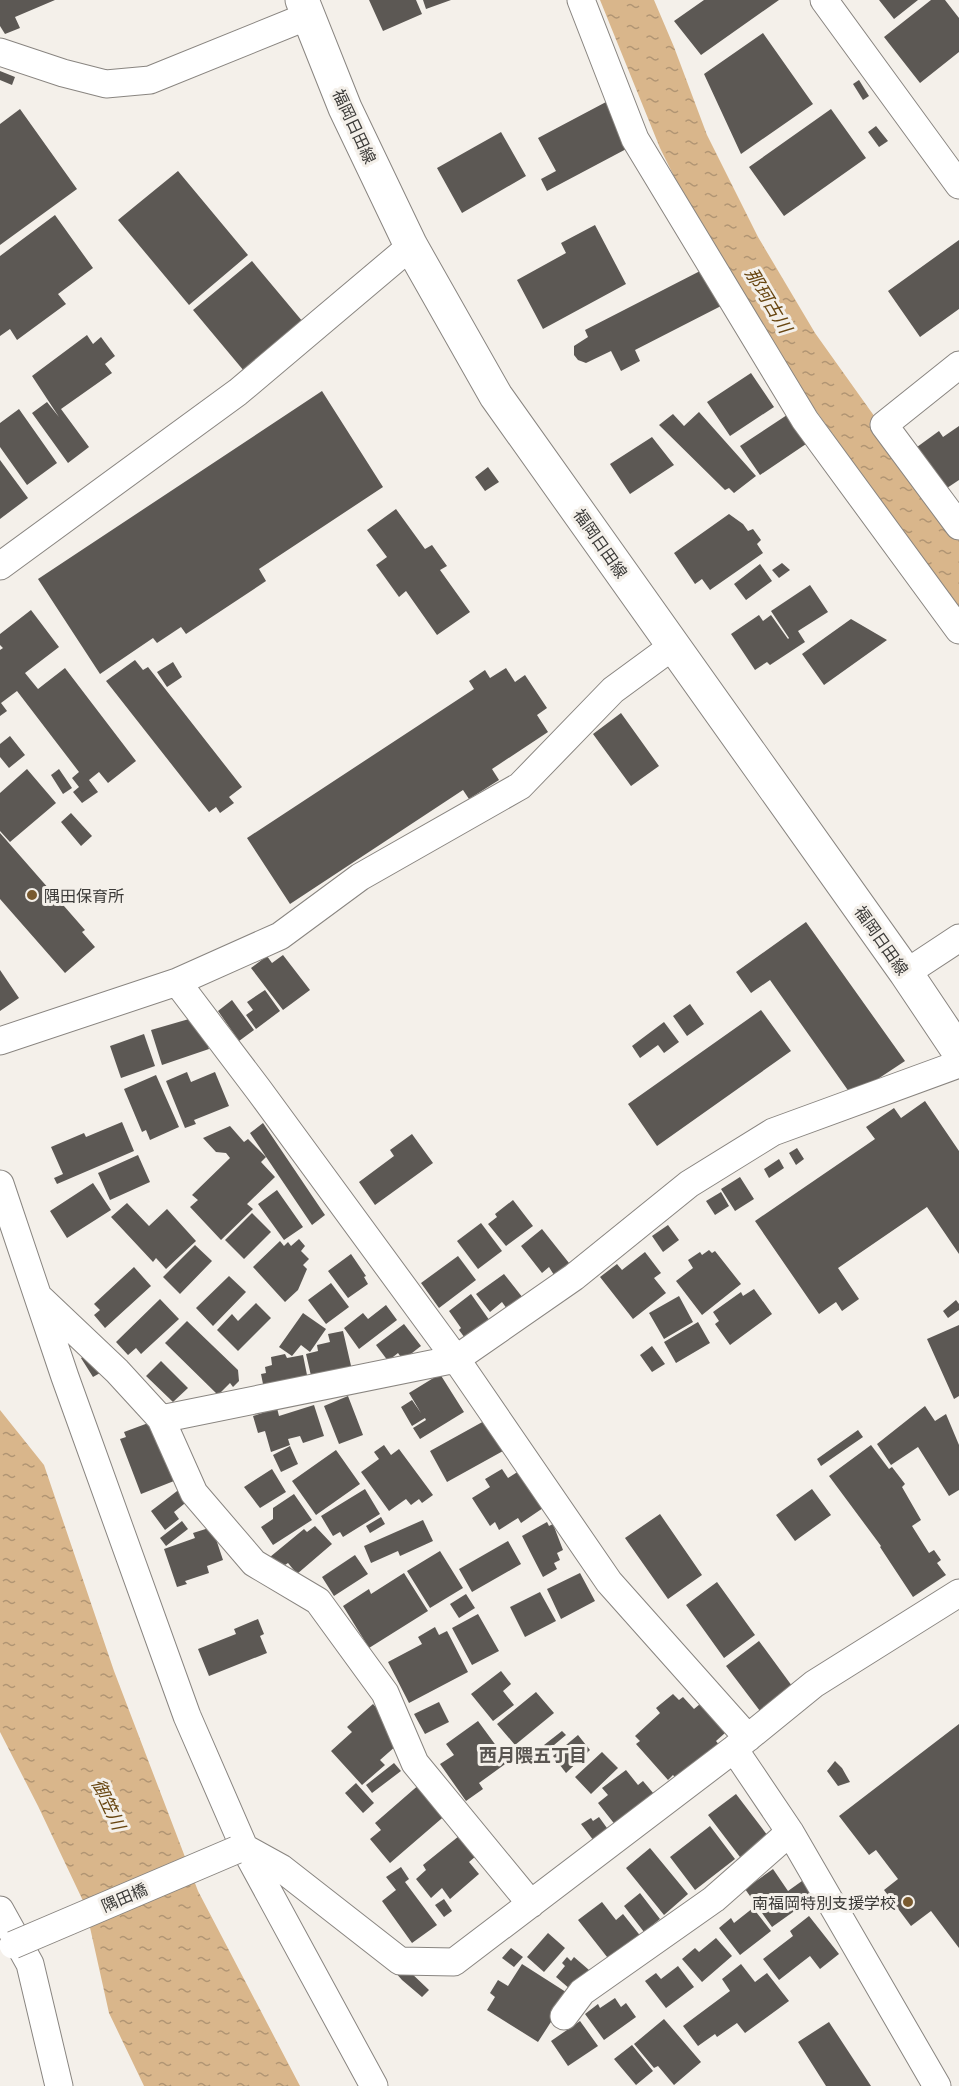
<svg xmlns="http://www.w3.org/2000/svg" width="959" height="2086" viewBox="0 0 959 2086" font-family="'Playfair Display','Noto Sans JP',serif">
<style>
.water{fill:url(#water-ripples)}
.building{fill:#5c5854}
.lines{fill:none;stroke-linecap:round;stroke-linejoin:round}
.minor-casing{stroke:#898580;stroke-width:29}
.secondary-casing{stroke:#898580;stroke-width:35}
.minor{stroke:#fff;stroke-width:27}
.secondary{stroke:#fff;stroke-width:33}
.minor-bridge-casing{stroke:#898580;stroke-width:29;stroke-linecap:butt}
.minor-bridge{stroke:#fff;stroke-width:27}
.poi-dot{fill:#795a2f;stroke:#f4f0ea;stroke-width:2}
.labels{text-anchor:middle;dominant-baseline:central;stroke-width:6;stroke-linejoin:round;paint-order:stroke}
.street-label{font-size:16px;fill:#3b3a38;stroke:#f4f0ea}
.poi-label{font-size:16px;fill:#3b3a38;stroke:#f4f0ea;text-anchor:start}
.water-label{font-size:18px;font-style:italic;fill:#684611;stroke:#f4f0ea}
.neighbourhood-label{font-size:18px;font-weight:bold;fill:#595551;stroke:#f4f0ea}
</style>
<defs>
<pattern id="water-ripples" width="26" height="14" patternUnits="userSpaceOnUse" patternTransform="scale(1.5)"><rect width="26" height="14" fill="#d9b68b"/><path d="M2 4q2-2 4 0t4 0M15 11q2-2 4 0t4 0" fill="none" stroke="#b19573"/></pattern>
</defs>
<rect width="100%" height="100%" fill="#f4f0ea"/>
<!-- water -->
<path class="water" d="M600,0H654L674,47L707,135L758,237L815,333L959,535V612L780,360L714,257L660,148Z
M0,1410L44,1465L114,1671L198,1891L300,2086H144L109,2013L85,1905L38,1806L0,1732Z"/>
<!-- building -->
<path class="building" d="M0,0H55L15,17L20,28L5,34L0,26Z
M369,0H416L422,14L383,31Z
M423,0H451L426,9Z
M704,0H779L701,55L674,21Z
M879,0H918L894,19Z
M931,0H945L959,18V52L920,83L884,37Z
M763,33L813,104L741,154L704,74Z
M0,71L15,77L12,85L0,80Z
M859,80L869,96L863,100L853,84Z
M606,102L630,147L547,191L541,179L556,171L538,138Z
M20,109L77,189L0,245V124Z
M831,109L866,158L784,216L749,167Z
M876,126L888,141L879,147L868,132Z
M501,132L526,176L462,213L437,168Z
M178,171L248,255L189,305L118,220Z
M55,215L93,268L58,294L66,304L17,340L10,329L0,336V256Z
M595,225L626,284L543,329L517,280L566,253L561,243Z
M959,240V309L920,337L888,291Z
M252,261L308,328L249,377L193,310Z
M702,270L721,306L635,350L640,361L621,371L611,351L586,363L578,360L574,355V346L588,337L585,330Z
M87,335L93,344L101,337L115,356L105,364L112,373L61,409L89,447L68,463L32,413L47,402L59,417L32,376Z
M751,373L774,407L730,436L707,402Z
M322,391L383,487L259,569L266,581L186,634L181,627L157,643L153,638L100,674L38,579Z
M19,409L57,463L27,485L0,447V423Z
M699,412L756,476L734,493L729,488L725,490L659,425L673,414L684,426Z
M787,415L806,444L760,475L740,446Z
M959,426V480L947,488L917,447L939,431L943,437Z
M652,437L674,465L630,494L610,464Z
M0,460L28,498L0,519Z
M488,467L499,482L485,491L475,477Z
M396,509L425,549L432,545L447,566L440,570L470,612L437,635L406,591L399,597L376,565L387,557L367,530Z
M729,514L743,524L748,531L753,529L761,540L757,544L763,553L710,590L702,579L695,584L674,553Z
M782,563L790,570L779,578L772,570Z
M760,564L772,581L746,600L734,584Z
M810,585L828,612L798,631L805,642L770,665L767,662L755,670L731,634L759,615L763,621L771,615L788,639L789,638L771,611Z
M31,610L59,647L25,673L38,689L65,668L136,761L108,783L99,772L89,780L98,792L82,803L73,792L79,787L72,778L79,772L17,691L1,703L7,711L0,716V650L3,648L0,645V634Z
M851,619L887,640L824,685L802,654Z
M135,660L143,670L148,667L242,787L229,797L234,803L220,813L216,807L209,812L106,681Z
M173,662L182,677L167,687L157,672Z
M506,668L515,682L525,675L547,708L537,715L548,732L492,769L499,780L469,799L463,790L290,904L247,838L474,689L469,681L485,670L490,678Z
M621,713L659,766L631,786L593,734Z
M10,736L25,755L9,768L0,757V744Z
M27,769L56,803L10,842L0,831V793Z
M59,769L72,788L63,794L51,775Z
M71,813L92,836L81,846L61,822Z
M0,833L85,930L82,932L95,947L65,973L0,899Z
M806,922L905,1061L852,1096L770,980L751,993L736,972Z
M283,955L310,990L283,1010L251,968L267,956L272,963Z
M0,970L19,998L0,1011Z
M265,990L280,1011L256,1029L246,1015L253,1010L247,1002Z
M232,1000L254,1030L239,1041L218,1011Z
M690,1004L704,1024L687,1036L673,1016Z
M761,1010L791,1051L657,1146L628,1104Z
M189,1019L192,1025L200,1022L209,1049L162,1065L151,1030Z
M664,1022L679,1042L664,1053L658,1045L640,1058L632,1046Z
M144,1034L155,1066L121,1078L110,1046Z
M187,1072L191,1082L215,1072L229,1106L194,1120L196,1124L185,1128L166,1081Z
M156,1075L179,1127L150,1140L146,1130L142,1132L124,1089Z
M925,1101L959,1151V1254L927,1207L838,1268L859,1299L842,1311L836,1302L819,1314L755,1221L875,1139L866,1127L894,1108L901,1118Z
M122,1122L134,1151L57,1184L54,1178L63,1174L51,1147L84,1133L86,1137Z
M263,1123L325,1215L312,1225L250,1133Z
M230,1126L244,1142L248,1139L266,1157L261,1162L275,1177L247,1204L253,1209L221,1240L190,1207L198,1200L192,1195L230,1158L226,1153L216,1152L203,1138Z
M412,1134L433,1163L375,1205L359,1182L394,1156L390,1150Z
M797,1148L804,1159L796,1165L789,1153Z
M138,1155L150,1182L110,1200L98,1173Z
M779,1159L784,1168L769,1178L764,1169Z
M740,1177L754,1199L735,1211L721,1189Z
M93,1183L111,1210L67,1238L50,1211Z
M277,1190L303,1227L284,1240L258,1204Z
M721,1192L729,1206L715,1215L706,1201Z
M513,1200L533,1226L506,1246L488,1224L497,1217L495,1214Z
M127,1203L149,1226L167,1209L196,1241L166,1269L156,1258L153,1262L111,1217Z
M252,1213L271,1232L244,1259L225,1240Z
M481,1223L502,1251L478,1269L457,1241Z
M668,1225L679,1240L663,1252L652,1236Z
M542,1229L569,1263L554,1275L549,1267L542,1273L521,1246Z
M299,1239L305,1246L301,1251L309,1259L303,1265L307,1269L298,1290L285,1302L253,1267L280,1241L284,1246L288,1242L291,1246Z
M195,1245L212,1261L180,1294L163,1277Z
M709,1250L712,1253L715,1251L741,1284L702,1315L676,1281L693,1268L688,1260L700,1252L702,1255Z
M645,1252L661,1273L654,1278L666,1293L633,1319L600,1277L617,1264L622,1270Z
M351,1254L366,1276L364,1277L368,1284L348,1298L328,1271Z
M458,1256L476,1280L439,1308L421,1283Z
M134,1267L151,1286L105,1328L94,1315L100,1310L94,1304Z
M504,1274L523,1298L507,1309L502,1302L490,1312L476,1294Z
M229,1276L246,1292L213,1326L196,1308Z
M331,1283L349,1307L326,1324L308,1300Z
M754,1289L772,1314L730,1345L715,1324L719,1321L713,1312L741,1292L743,1296Z
M471,1294L492,1324L468,1342L459,1330L461,1328L449,1311Z
M679,1296L693,1322L664,1339L649,1313Z
M160,1299L179,1319L141,1354L136,1348L128,1355L116,1342Z
M956,1300L959,1304V1310L948,1318L943,1311Z
M256,1303L271,1318L238,1351L217,1330L232,1314L238,1321Z
M386,1305L397,1320L359,1349L344,1328L363,1313L368,1319Z
M303,1313L326,1329L310,1352L301,1345L292,1356L279,1347Z
M187,1321L238,1370L239,1381L233,1387L230,1383L218,1395L165,1343Z
M698,1322L710,1343L676,1363L664,1342Z
M404,1324L421,1346L403,1360L398,1353L388,1361L376,1345Z
M959,1325V1396L954,1399L927,1339Z
M343,1331L352,1370L312,1380L306,1354L318,1351L317,1345L330,1342L328,1334Z
M652,1346L665,1364L652,1372L640,1355Z
M89,1353L100,1373L93,1377L81,1358Z
M285,1354L287,1358L303,1355L308,1380L264,1389L261,1374L266,1373L265,1367L272,1365L271,1357Z
M161,1361L188,1388L173,1402L146,1376Z
M440,1374L464,1412L420,1439L413,1428L426,1420L425,1418L412,1426L401,1407L412,1400L421,1413L409,1393Z
M348,1396L363,1435L339,1444L324,1406Z
M314,1405L324,1436L303,1443L300,1436L288,1439L290,1445L271,1452L265,1431L258,1433L253,1416L277,1408L279,1416Z
M925,1406L935,1421L946,1414L959,1445V1490L949,1496L918,1447L891,1465L877,1444Z
M486,1420L503,1451L447,1482L430,1451Z
M151,1422L174,1481L141,1494L120,1439L126,1437L124,1432Z
M858,1430L863,1437L821,1466L817,1459Z
M384,1445L391,1455L399,1449L433,1495L422,1503L419,1499L411,1505L406,1499L389,1511L361,1472L379,1459L374,1452Z
M871,1445L889,1469L892,1467L905,1484L902,1487L921,1520L912,1526L929,1553L934,1550L941,1560L937,1563L946,1575L913,1597L880,1547L881,1546L829,1476Z
M290,1446L298,1464L281,1472L273,1455Z
M336,1450L360,1484L316,1515L292,1481Z
M272,1469L286,1492L260,1508L244,1487Z
M502,1469L508,1478L519,1471L543,1508L521,1523L518,1518L499,1530L495,1522L490,1526L472,1498L490,1487L485,1479Z
M181,1488L189,1500L174,1512L179,1519L165,1530L151,1511Z
M365,1489L380,1514L343,1537L340,1532L333,1536L321,1516Z
M812,1489L831,1515L795,1541L776,1515Z
M294,1494L312,1520L273,1545L261,1527L273,1519V1508Z
M660,1514L702,1575L668,1599L625,1538Z
M381,1517L385,1524L370,1533L366,1526Z
M423,1520L433,1541L400,1556L398,1551L371,1563L364,1546Z
M182,1521L188,1529L166,1546L160,1538Z
M547,1522L549,1526L553,1524L563,1550L557,1553L560,1560L554,1563L557,1569L543,1577L522,1536Z
M315,1526L332,1544L297,1574L288,1563L285,1565L270,1557L304,1529L307,1532Z
M212,1527L223,1560L207,1566L209,1573L185,1581L187,1584L177,1587L164,1549L195,1538L193,1533Z
M508,1541L521,1564L472,1592L459,1569Z
M440,1551L463,1588L430,1608L407,1571Z
M355,1555L368,1574L334,1596L322,1577Z
M404,1573L428,1611L369,1648L343,1606L369,1589L371,1594Z
M580,1573L595,1601L561,1619L547,1589Z
M717,1582L755,1635L724,1658L686,1605Z
M540,1592L556,1621L525,1637L510,1607Z
M466,1594L475,1608L459,1618L450,1604Z
M478,1614L499,1651L472,1665L452,1628Z
M258,1619L264,1634L260,1636L267,1653L209,1676L198,1649L236,1634L234,1629Z
M435,1627L439,1635L447,1631L468,1672L409,1703L388,1662L422,1644L418,1637Z
M759,1641L792,1686L760,1711L726,1666Z
M501,1671L511,1684L503,1691L514,1705L493,1721L471,1694Z
M536,1692L554,1713L515,1745L497,1724Z
M673,1694L679,1700L683,1697L694,1709L700,1704L725,1733L716,1741L720,1746L679,1782L673,1775L668,1780L636,1744L640,1741L635,1736L660,1713L656,1708Z
M439,1702L449,1722L425,1734L414,1714Z
M373,1704L396,1730L397,1745L380,1760L385,1765L362,1785L331,1751L352,1732L347,1727Z
M478,1721L508,1762L479,1783L483,1789L466,1801L440,1764L454,1755L446,1744Z
M959,1724V1948L931,1911L911,1926L884,1890L898,1879L876,1850L869,1855L839,1816Z
M562,1731L566,1735L548,1750L544,1745Z
M578,1735L590,1750L566,1773L553,1756Z
M602,1752L618,1768L591,1794L575,1777Z
M835,1761L842,1768L850,1782L838,1786L827,1771Z
M394,1763L401,1771L372,1793L366,1785Z
M626,1770L638,1785L643,1781L659,1800L620,1831L598,1803L608,1795L602,1788Z
M356,1783L374,1803L363,1813L345,1793Z
M421,1783L448,1813L390,1863L370,1839L381,1830L375,1823Z
M736,1794L771,1840L743,1861L708,1815Z
M599,1817L612,1835L597,1845L581,1824L591,1818L593,1821Z
M710,1826L735,1859L695,1890L670,1857Z
M459,1836L476,1856L469,1862L479,1874L450,1899L442,1888L431,1898L416,1879L426,1870L423,1865Z
M650,1848L688,1894L664,1915L626,1868Z
M401,1867L409,1879L405,1882L437,1925L412,1943L382,1901L396,1890L386,1877Z
M773,1869L788,1891L802,1881L814,1897L772,1927L745,1889Z
M640,1893L660,1919L644,1932L624,1906Z
M444,1899L452,1911L444,1917L435,1905Z
M602,1902L616,1920L623,1914L642,1938L611,1962L578,1920Z
M753,1908L771,1931L740,1955L719,1928L731,1918L734,1923Z
M809,1916L839,1954L820,1969L810,1956L779,1980L763,1959L793,1936L790,1931Z
M548,1933L565,1948L544,1972L527,1957Z
M716,1938L732,1956L702,1982L682,1959L695,1948L699,1952Z
M511,1948L523,1957L514,1967L502,1958Z
M567,1957L571,1961L574,1957L589,1970L585,1980L581,1976L570,1989L556,1977L565,1966L562,1963Z
M388,1964L408,1970L429,1990L422,1997L402,1980Z
M522,1964L569,1994L538,2042L487,2010L495,1997L490,1993L498,1980L508,1986Z
M741,1964L755,1982L767,1973L789,2001L745,2033L737,2023L717,2037L715,2034L698,2046L683,2026L730,1991L722,1979Z
M678,1966L694,1987L666,2008L645,1981L656,1973L661,1979Z
M615,1998L621,2007L626,2003L636,2017L604,2040L585,2014L598,2004L600,2008Z
M664,2019L701,2062L674,2085L658,2066L654,2068L634,2044Z
M580,2021L598,2046L568,2066L551,2041Z
M829,2022L871,2086H826L798,2042Z
M632,2045L653,2071L636,2085L614,2059Z"/>
<g class="lines">
<!-- minor casing -->
<g class="minor-casing">
<path id="minor" d="M581,0L635,139L805,420L959,630
M824,0L959,185
M0,52L63,73L106,84L150,80L308,16
M959,365L884,425L959,526
M0,566L238,392L411,246
M906,973L959,938
M177,982L280,936L360,877L520,786L613,690L673,646
M0,1041L177,982L258,1089L456,1359L609,1582L748,1738
M0,1184L65,1377L187,1716L244,1847L374,2086
M41,1299L117,1371L161,1419L194,1493L254,1563L318,1601L385,1693L415,1763L531,1904
M161,1419L456,1359L574,1277L689,1184L773,1132L959,1064
M734,1749L790,1832L937,2086
M243,1847L281,1868L400,1961L454,1962L734,1749L814,1684L959,1593
M0,1910L30,1964L59,2086
M564,2016L582,1992L714,1899L790,1832"/>
</g>
<!-- secondary casing -->
<g class="secondary-casing">
<path id="secondary" d="M302,0L345,108L411,246L496,396L906,973L959,1052"/>
</g>
<!-- minor -->
<use href="#minor" class="minor"/>
<!-- secondary -->
<use href="#secondary" class="secondary"/>
<!-- minor-bridge casing -->
<g class="minor-bridge-casing">
<path id="minor-bridge" d="M13,1945L236,1850"/>
</g>
<!-- minor-bridge -->
<use href="#minor-bridge" class="minor-bridge"/>
</g>
<!-- markers -->
<g class="poi-dot">
<circle cx="32" cy="895" r="6"/>
<circle cx="908" cy="1902" r="6"/>
</g>
<g class="labels">
<!-- street labels -->
<g class="street-label">
<text transform="translate(355 126) rotate(65)">福岡日田線</text>
<text transform="translate(601 543) rotate(55)">福岡日田線</text>
<text transform="translate(882 940) rotate(55)">福岡日田線</text>
<text transform="translate(124 1897) rotate(-23)">隅田橋</text>
</g>
<!-- poi labels -->
<g class="poi-label">
<text x="44" y="895">隅田保育所</text>
<text x="896" y="1902" text-anchor="end">南福岡特別支援学校</text>
</g>
<!-- water labels -->
<g class="water-label">
<text transform="translate(769 300) rotate(59)">那珂古川</text>
<text transform="translate(109 1804) rotate(65)">御笠川</text>
</g>
<!-- neighbourhood labels -->
<g class="neighbourhood-label">
<text x="533" y="1755">西月隈五丁目</text>
</g>
</g>
</svg>
